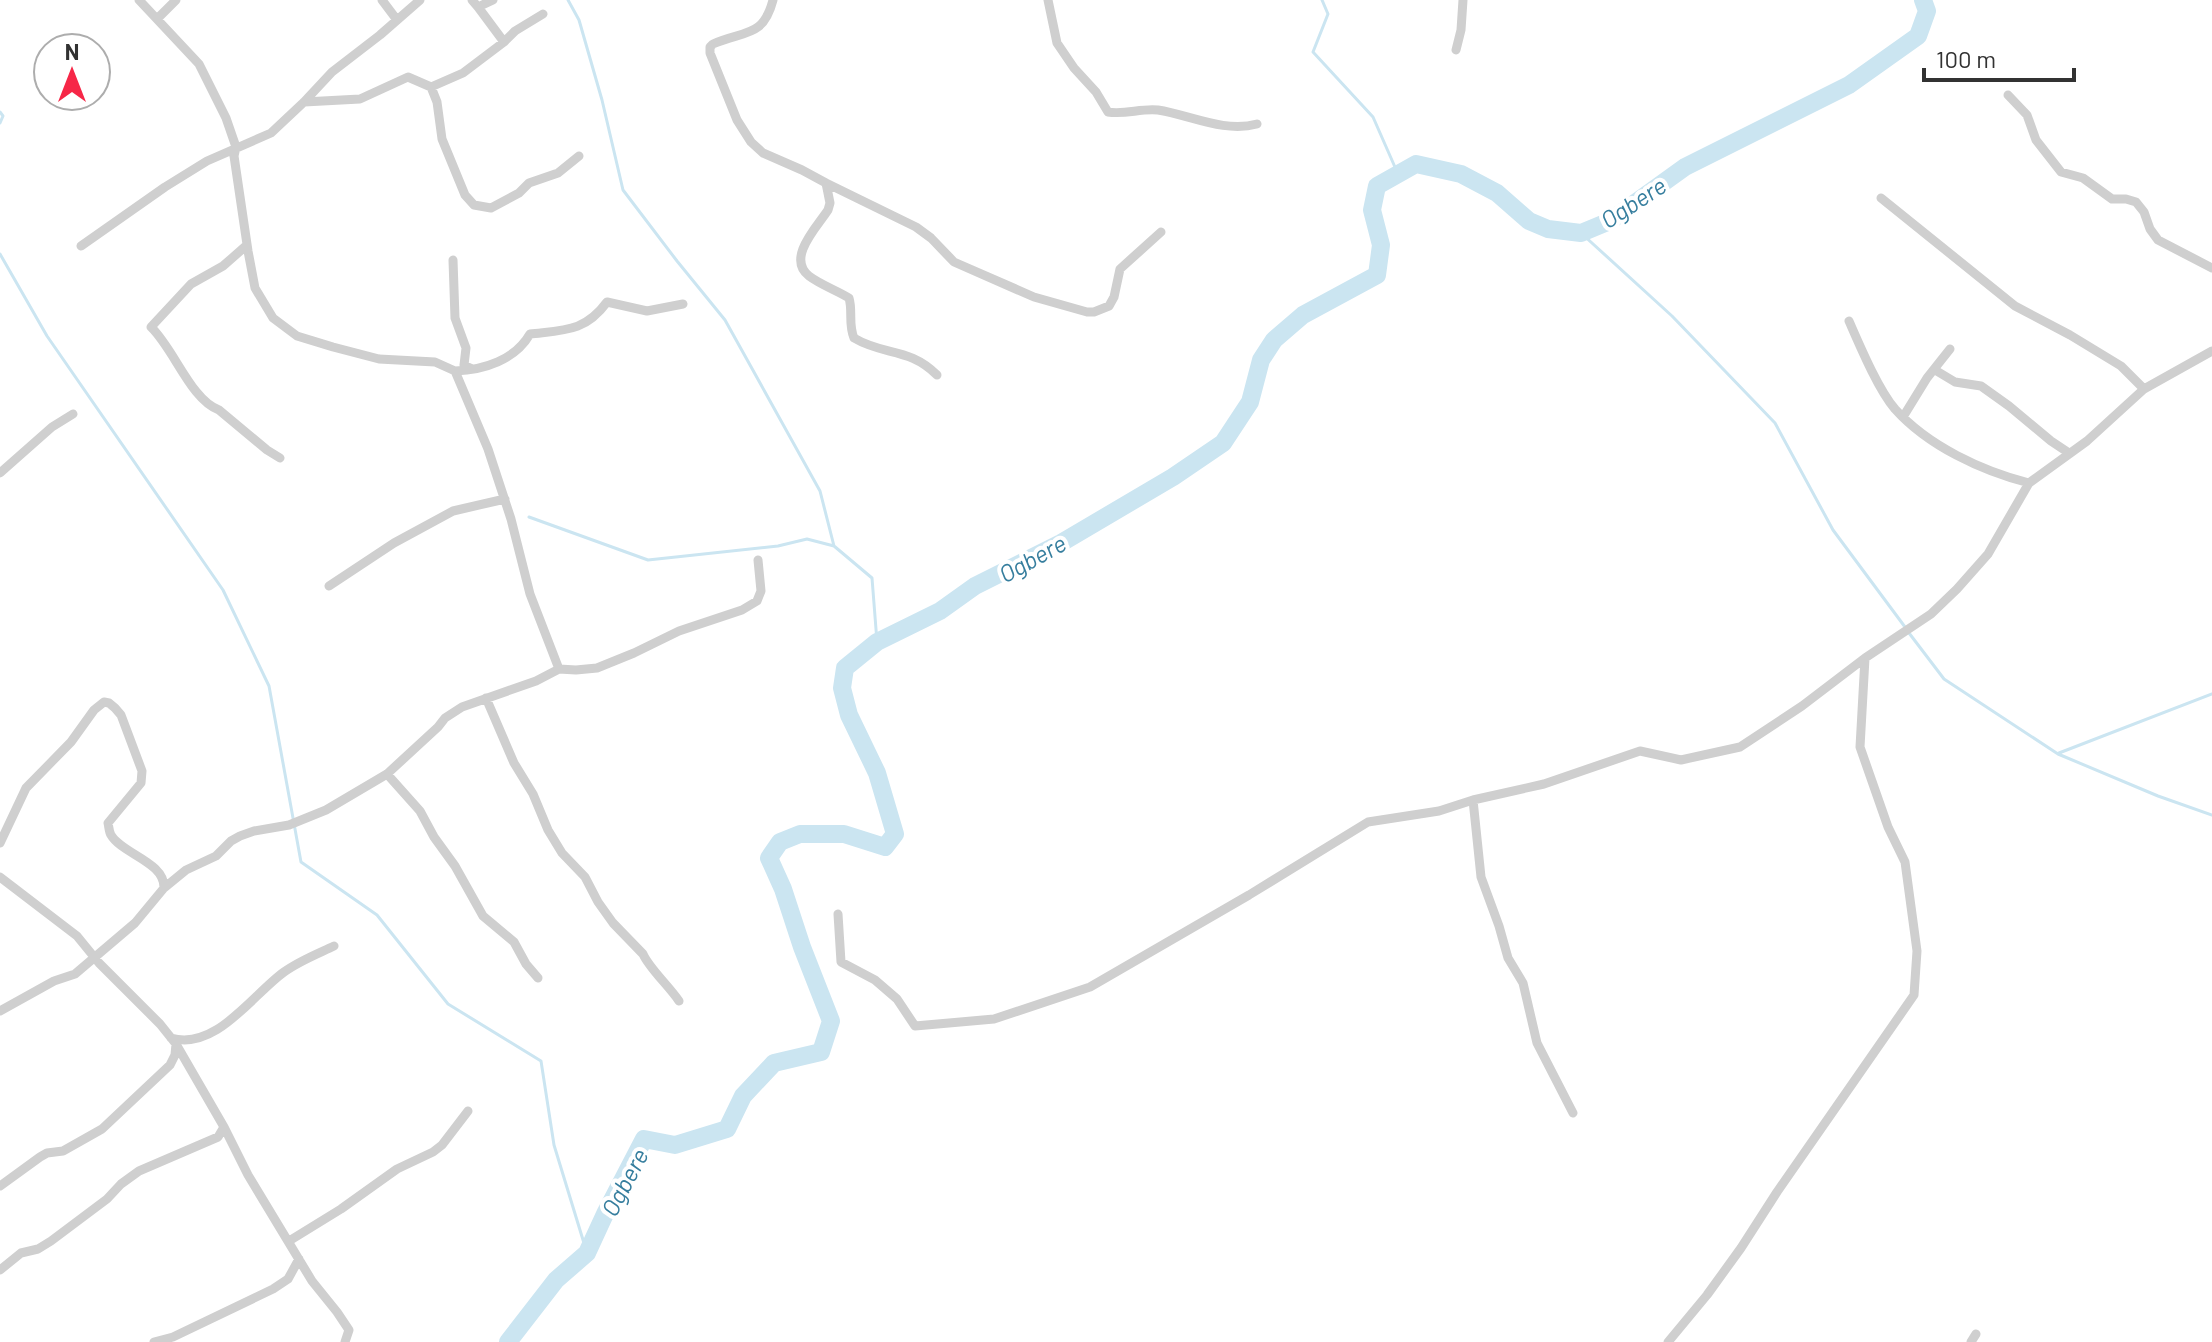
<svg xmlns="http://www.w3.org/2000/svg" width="2212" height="1342" viewBox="0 0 2212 1342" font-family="Barlow,sans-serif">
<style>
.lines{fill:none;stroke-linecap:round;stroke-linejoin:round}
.stream{stroke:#cbe5f1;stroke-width:3}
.river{stroke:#cbe5f1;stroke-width:18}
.street{stroke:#cfcfcf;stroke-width:9}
.labels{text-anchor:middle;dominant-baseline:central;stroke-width:8;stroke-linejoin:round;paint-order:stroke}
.water-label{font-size:24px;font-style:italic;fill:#367e9e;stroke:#fff}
</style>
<rect width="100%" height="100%" fill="#fff"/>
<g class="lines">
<!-- stream -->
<path class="stream" d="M568,0L579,20L602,100L623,190L677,261L725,320L820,491L834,546L872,578L877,642
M1322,0L1328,14L1313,52L1373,117L1398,174
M0,112L3,116L0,123
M1581,233L1672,316L1775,423L1833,530L1905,627
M0,254L47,336L223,590L269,686L301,862L377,915L448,1004L541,1061L554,1145L587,1253
M529,517L648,560L778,546L807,539L834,546
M1909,633L1944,679L2058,754L2158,796L2212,815
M2059,753L2212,694"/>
<!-- river -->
<path class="river" d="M508,1342L556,1280L587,1253L605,1214L644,1139L675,1145L727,1129L743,1096L774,1063L821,1052L831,1021L802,947L783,889L769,858L780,842L800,834H844L885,847L895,834L877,773L849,715L842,688L845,668L877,642L940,611L975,586L1061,543L1173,477L1223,443L1250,402L1261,360L1274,340L1303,315L1377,275L1381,245L1372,210L1377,186L1416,164L1461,174L1497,193L1529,221L1548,229L1581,233L1610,221L1685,167L1849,85L1918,36L1927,11L1923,0"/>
<!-- street -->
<path class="street" d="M139,0L199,64L226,118L236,147L234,156L248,251L255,288L273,318L297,336L333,347L379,359L435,362L455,371L488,449L511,519L530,594L559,669
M382,0L397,20
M472,0L478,7L493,0
M773,0C763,38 745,30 713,44L710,47V53L737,120L751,142L763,153L802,170L826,183L830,203L828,210C817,227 786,258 809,276C821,285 836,290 849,298C853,311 848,324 854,338C884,356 909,347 937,375
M1048,0L1057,43L1074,68L1096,92L1108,112C1125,115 1141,108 1158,110C1190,115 1224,133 1257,124
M157,19L176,0
M504,42L515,31L543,14
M1456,50L1461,30L1463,0
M431,87L463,73L504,42L478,7
M2008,95L2027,115L2036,140L2061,172L2083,178L2112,199H2126L2136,202L2144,212L2150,229L2158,240L2212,268
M304,102L360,99L408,77L431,87L437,102L442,139L465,195L474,205L491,208L519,193L529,183L558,173L579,156
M826,183L916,227L931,238L954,262L1034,297L1087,312H1094L1109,306L1114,297L1120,269L1161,232
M1881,198L2015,306L2070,335L2121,366L2144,389
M247,245L223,266L191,284L151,327C174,349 191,400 219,410L267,450L280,458
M81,246L165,187L207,161L271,133L304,102L332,72L380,35L420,0
M453,260L455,318L466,348L464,365L472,369
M1849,321C1860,346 1878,389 1895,409C1928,446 1982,471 2029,483
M1935,370L1955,382L1981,386L2009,406L2051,441L2069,453
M455,371C484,370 515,360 530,334C564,330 585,332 607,302L647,311L683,304
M1903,417L1927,378L1950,349
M0,473L52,427L73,414
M329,586L394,543L453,511L505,499
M486,698L514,763L533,794L548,830L562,853L585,877L598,902L613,923L643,954C649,968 669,986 679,1001
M387,774L420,811L434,837L455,866L483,916L514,942L526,964L538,978
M1473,800L1481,877L1499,926L1508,958L1523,983L1537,1043L1573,1113
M0,843L26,788L71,742L94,710L104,702L109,703L115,708L121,715L142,771L141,783L108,823C109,827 109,832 111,835C122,854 165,862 164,888L135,923L75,974L54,981L0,1011
M0,877L77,936L99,963L160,1024L176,1044L224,1127L248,1175L312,1281L337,1312L349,1330L345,1342
M164,888L186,870L216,856L231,841L240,836L254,831L289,825L326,810L387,774L438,727L445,718L462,707L536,681L559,669L576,670L597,668L634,653L679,631L742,610L757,601L761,591L758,560
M838,914L841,962L875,980L897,999L915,1026L994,1019L1090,987L1249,895L1368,822L1439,811L1473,800L1544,784L1640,751L1681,760L1740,747L1802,706L1865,658L1931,614L1957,589L1988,554L2029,483L2087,441L2144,389L2212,351
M171,1038C216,1051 252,995 284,972C299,961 317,954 334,946
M0,1186L40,1157L47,1153L63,1151L102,1129L170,1065L175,1055L176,1044
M289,1241L341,1209L397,1169L433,1152L442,1145L468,1111
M0,1270L21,1253L38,1249L51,1241L107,1199L121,1184L139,1171L218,1137L224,1127
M154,1342L173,1337L273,1289L288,1279L299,1259
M1668,1342L1707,1295L1741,1248L1777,1192L1914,995L1917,951L1905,862L1888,827L1860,747L1865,658
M1971,1342L1976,1334"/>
</g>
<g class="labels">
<!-- water labels -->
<g class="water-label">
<text transform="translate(1633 202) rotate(-33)">Ogbere</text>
<text transform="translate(1032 558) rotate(-29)">Ogbere</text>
<text transform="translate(624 1182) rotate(-62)">Ogbere</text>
</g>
</g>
<!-- north arrow -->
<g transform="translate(72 72)"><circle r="38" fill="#ffffff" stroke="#adadad" stroke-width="2"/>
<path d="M0-6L14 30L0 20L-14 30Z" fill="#f62747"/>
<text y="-12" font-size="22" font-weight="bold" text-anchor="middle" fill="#323232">N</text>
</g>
<!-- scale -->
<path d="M1924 68v12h150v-12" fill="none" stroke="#323232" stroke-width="4"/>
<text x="1936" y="68" font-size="24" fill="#323232" stroke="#ffffff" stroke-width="6" paint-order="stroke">100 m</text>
</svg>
